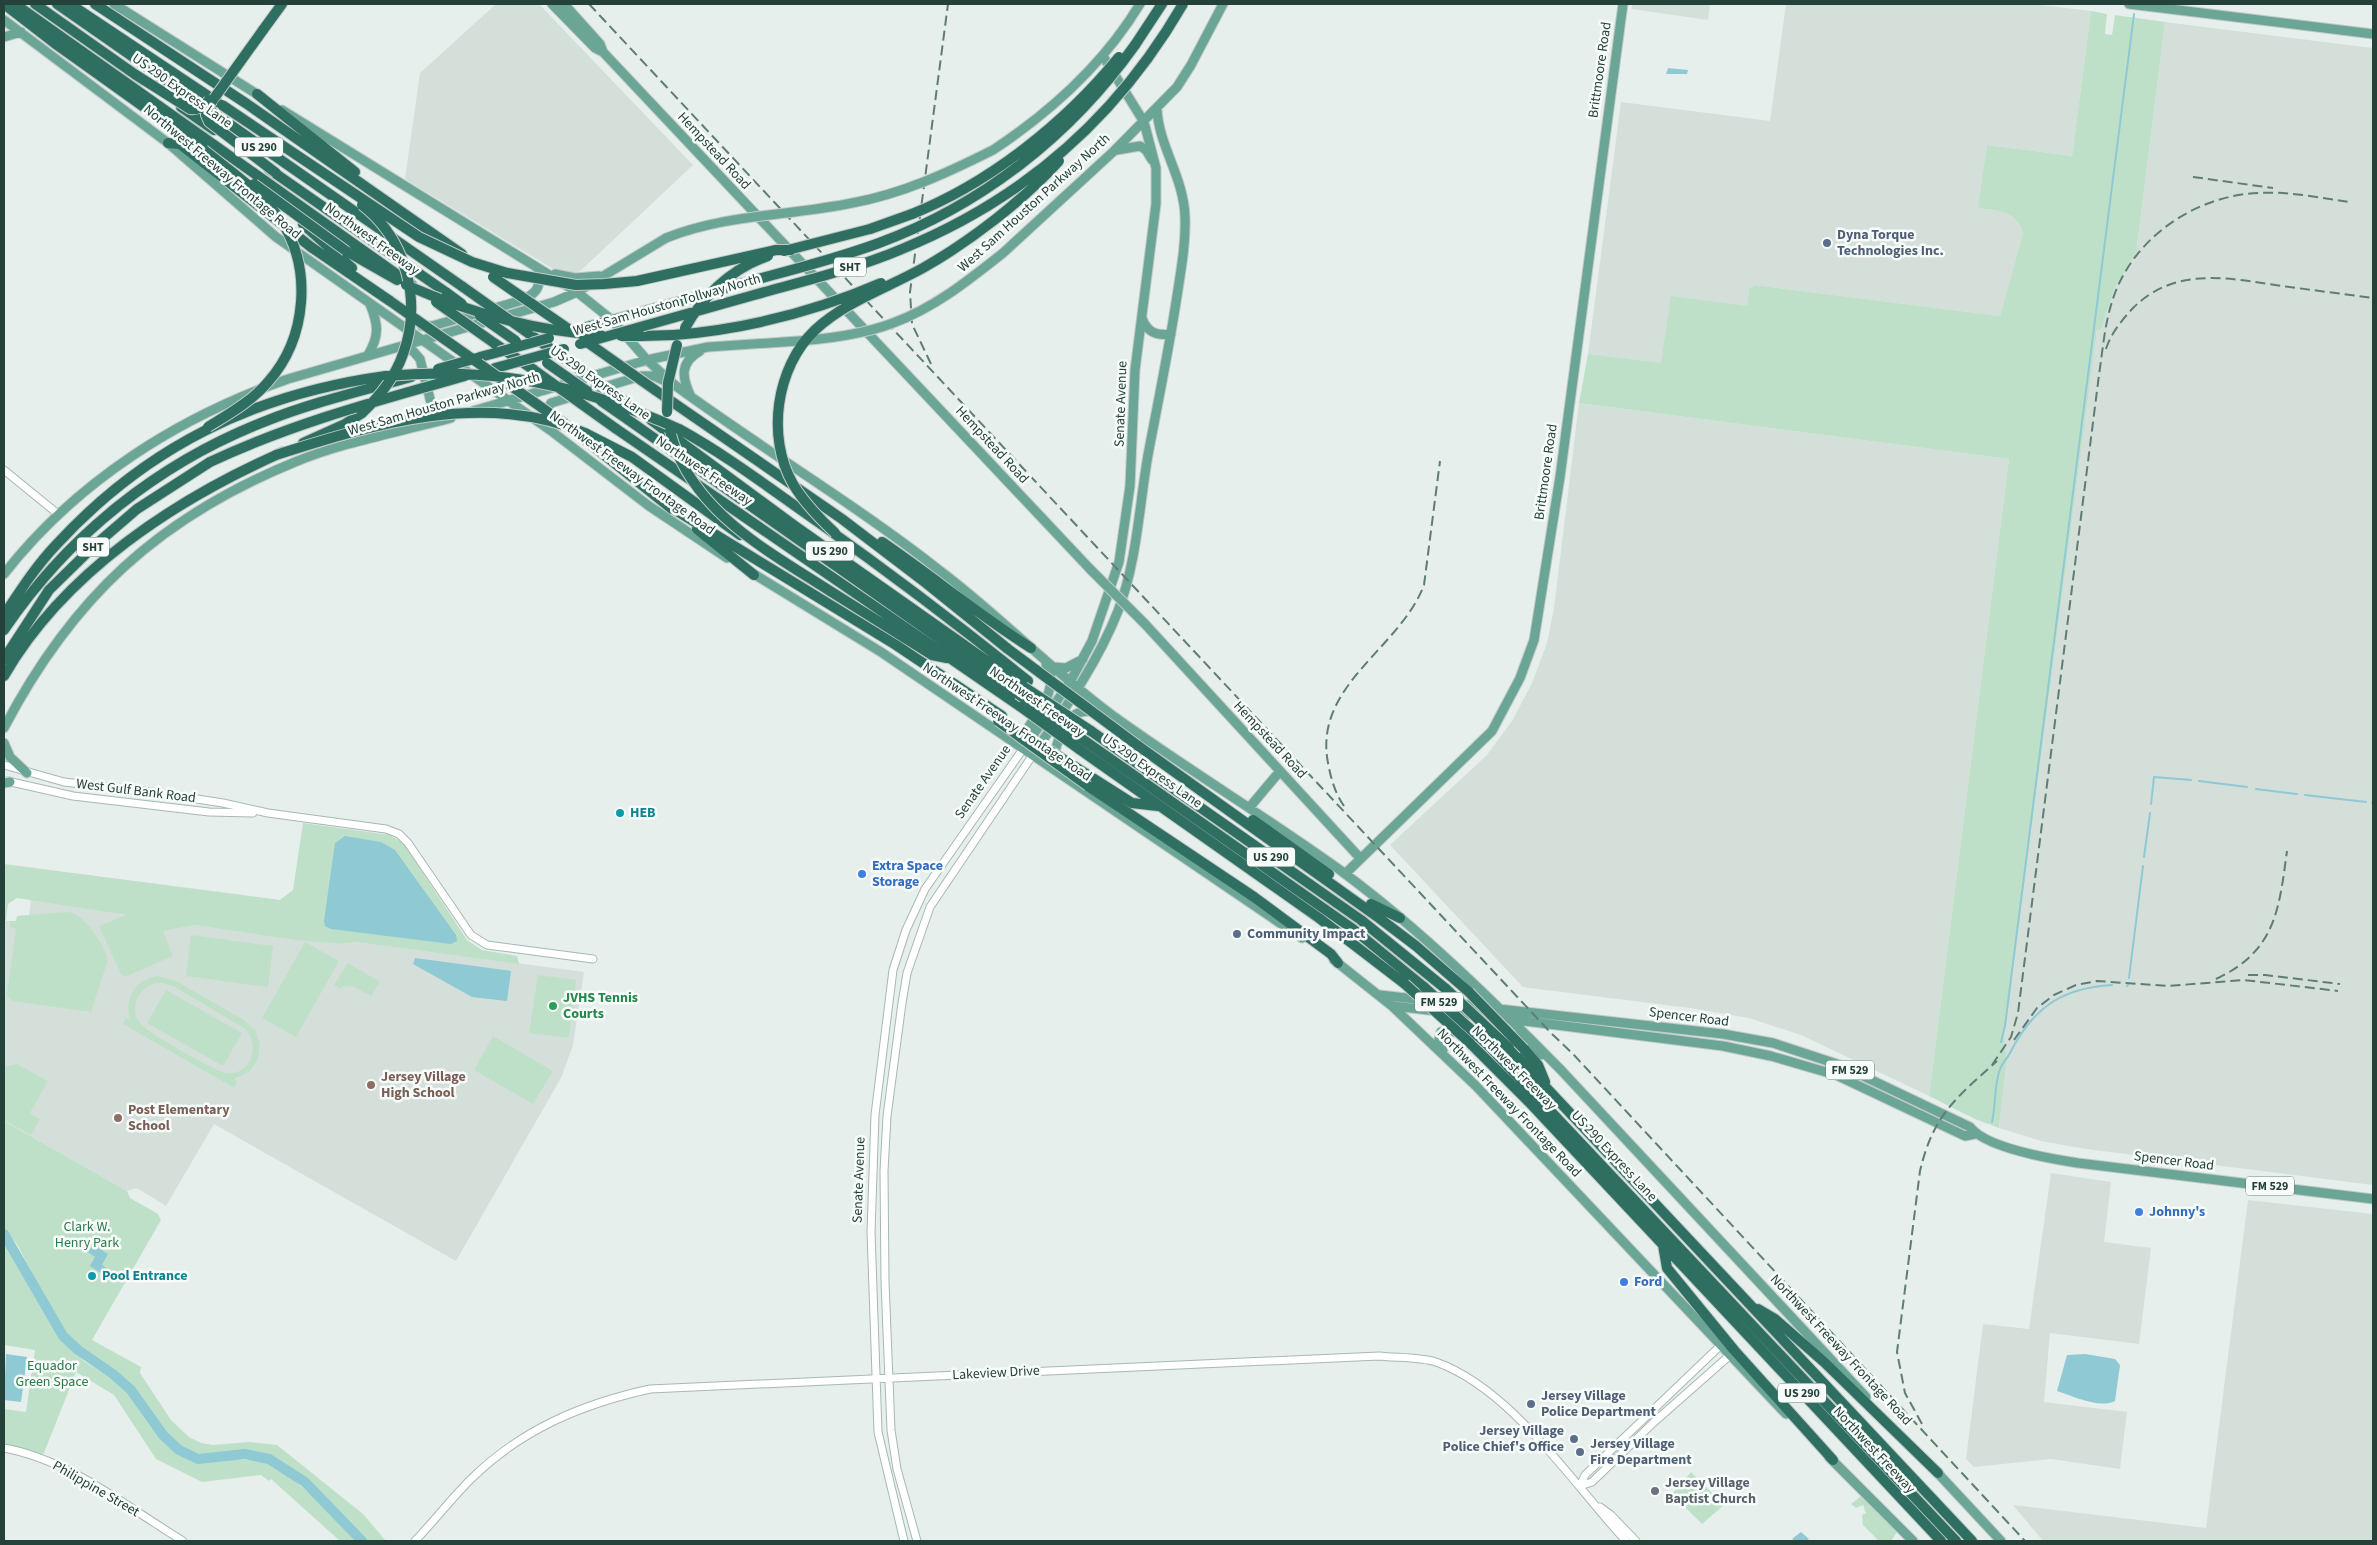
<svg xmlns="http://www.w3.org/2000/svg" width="2377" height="1545" viewBox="0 0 2377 1545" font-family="'Source Sans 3',sans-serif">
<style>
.built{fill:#d4dfda}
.green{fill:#bfe0c8;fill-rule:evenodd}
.water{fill:#8ec9d4}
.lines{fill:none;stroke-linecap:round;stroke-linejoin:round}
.stream{stroke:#8ec9d4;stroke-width:2}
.river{stroke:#8ec9d4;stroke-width:10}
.minor-casing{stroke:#a8b8b2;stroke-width:9}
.major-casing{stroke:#c2cac8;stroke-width:11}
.highway-casing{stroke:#c2cac8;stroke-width:12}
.minor{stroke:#fff;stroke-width:7}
.major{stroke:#6aa596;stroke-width:9}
.highway{stroke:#2f6f62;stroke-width:10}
.rail{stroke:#5f7d75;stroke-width:2;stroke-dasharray:10 5;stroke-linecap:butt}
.major-bridge-casing{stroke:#c2cac8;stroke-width:11;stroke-linecap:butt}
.highway-bridge-casing{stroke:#c2cac8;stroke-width:12;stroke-linecap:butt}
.major-bridge{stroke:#6aa596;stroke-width:9}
.highway-bridge{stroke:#2f6f62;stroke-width:10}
.service-dot{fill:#5c6f8a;stroke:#f7fbf9;stroke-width:2}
.culture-dot{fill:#0f9aa8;stroke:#f7fbf9;stroke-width:2}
.shop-dot{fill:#3f7fe0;stroke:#f7fbf9;stroke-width:2}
.leisure-dot{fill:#2e9e5b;stroke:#f7fbf9;stroke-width:2}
.education-dot{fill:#8d6e63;stroke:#f7fbf9;stroke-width:2}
.worship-dot{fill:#6b7280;stroke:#f7fbf9;stroke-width:2}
.labels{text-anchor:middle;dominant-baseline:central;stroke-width:5;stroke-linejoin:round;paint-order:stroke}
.shield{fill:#f7fbf9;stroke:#637a73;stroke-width:1}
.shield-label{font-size:12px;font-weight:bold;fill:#24423a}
.street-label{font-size:14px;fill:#24423a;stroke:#f7fbf9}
.service-label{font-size:14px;font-weight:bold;fill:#4e5e75;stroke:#f7fbf9;text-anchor:start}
.culture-label{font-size:14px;font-weight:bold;fill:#0d838f;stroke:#f7fbf9;text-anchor:start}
.shop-label{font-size:14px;font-weight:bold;fill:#366cbe;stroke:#f7fbf9;text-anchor:start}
.leisure-label{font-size:14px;font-weight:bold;fill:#27864d;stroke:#f7fbf9;text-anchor:start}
.education-label{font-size:14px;font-weight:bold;fill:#785e54;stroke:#f7fbf9;text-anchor:start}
.park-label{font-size:14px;fill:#2d7a4b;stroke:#f7fbf9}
.worship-label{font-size:14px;font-weight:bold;fill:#5b616d;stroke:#f7fbf9;text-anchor:start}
</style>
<rect width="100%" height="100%" fill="#e6efeb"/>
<!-- built -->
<path class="built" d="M496,4H539L693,165L576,275L560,273L405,179L420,73Z
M1632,4H1710L1708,20L1632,9Z
M1786,4H2031L2091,11L2072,156L1987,145L1979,208L2006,212L2015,216L2020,223L2023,233L2000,316L1755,285L1749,289L1747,306L1661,364L1588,354L1621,102L1770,121Z
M2165,22L2373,48V1185L2086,1149L2041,1141L1999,1128L2007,1059L2004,1039L2097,329L2101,330L2115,287L2137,247Z
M1579,403L2009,459L1929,1096L1801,1035L1749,1018L1690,1008L1523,987L1390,845L1487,755L1512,721L1532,683L1547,643L1554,608Z
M31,899L137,917L162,931L195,925L343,944L356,942L584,972L573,1045L561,1078L456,1261L214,1124L166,1206L137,1188L127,1191L4,1121V934L6,921H16L17,916L29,915Z
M2051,1173L2111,1182L2104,1242L2151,1248L2139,1344L2050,1333L2044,1402L2127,1412L2120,1469L2051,1459L1974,1467L1966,1459L1983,1324L2029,1329Z
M2248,1200L2373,1214V1541H2043L2013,1505L2206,1528Z"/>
<!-- green -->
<path class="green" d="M2091,11L2107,14L2105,34L2112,35L2115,15L2165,22L2137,247L2139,249L2115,287L2101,330H2097L2004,1039L2007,1059L1999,1128L1975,1119L1929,1096L2009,459L1579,403L1588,354L1661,363L1671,296L1747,306L1749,289L1755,285L2000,316L2023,233C2017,210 1998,211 1978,208L1987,145L2072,156Z
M303,823L390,835L404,844L467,940L482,950L517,956L519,964L356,942L343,944L296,940L195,925L163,931L173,956L125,977L121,974L99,926L126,915L17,898L8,904L4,934V864L280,900L293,890Z
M66,912C84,912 101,941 107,956V963L91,1012L12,1001L7,995L16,929L10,927V921H16L17,916Z
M191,935L273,946L268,987L186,976Z
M305,942L339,961L296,1037L262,1018Z
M348,963L380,982L371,996L354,987L343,986L341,989L334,985Z
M538,975L576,980L569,1038L529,1033Z
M157,976L176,981L244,1020L255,1030L260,1044L258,1059L250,1071L234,1079L237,1082L234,1088L123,1024L126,1018L130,1020C124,999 135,980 157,976ZM161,983L173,986L244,1028C262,1044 251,1076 226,1073C215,1071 146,1032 140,1023C135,1017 134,1009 136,1002C139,990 150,983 161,983Z
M166,990L242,1033L223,1066L147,1023Z
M493,1036L553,1071L533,1104L474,1070Z
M17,1064L48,1081L30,1113L40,1119L31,1135L4,1120V1067Z
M4,1121L127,1191L130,1198L158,1214L161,1220L92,1340L141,1367L140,1373L171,1420L189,1437L201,1443L213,1445L249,1442L277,1445L363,1514L386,1541L364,1540C337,1508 293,1454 249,1451C225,1450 211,1461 186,1449C163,1438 145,1401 127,1381C112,1365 90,1359 75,1344C49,1317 35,1278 18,1246C14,1239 7,1234 4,1228C1,1221 4,1136 4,1121Z
M4,1238L15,1255L64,1343L85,1362L117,1381L129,1393L158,1435L194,1460L205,1462L233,1459L263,1461L285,1472L323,1505L358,1541H340L271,1479L269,1481L261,1475L202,1482L156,1459L114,1395L76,1372L44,1453L40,1455L4,1445V1409L26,1412L35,1350L4,1345Z
M1691,1472L1724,1505L1702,1524L1672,1494Z
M1861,1496L1897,1532L1891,1541H1879L1863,1525L1862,1515L1866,1513L1863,1505L1856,1508L1851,1504Z"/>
<!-- water -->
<path class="water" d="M1668,68L1688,70L1687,74H1666Z
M345,836L381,842L395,850L456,935L457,941L451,944L331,929L325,926L324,921L335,843Z
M415,958L511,971L507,1001L472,997L413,964Z
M93,1245L108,1254L102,1265L108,1269L104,1275L90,1266L95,1257L88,1252Z
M6,1354L27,1357L21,1402L4,1400Z
M2085,1354L2115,1359L2120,1365L2115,1401C2099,1409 2073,1396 2057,1391L2067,1355Z
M1801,1532L1809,1539L1806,1541H1795L1792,1539Z"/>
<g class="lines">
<!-- stream -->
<path class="stream" d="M2199,781L2247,787
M2256,789L2297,794
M2305,795L2366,802
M2372,803H2373
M2151,804L2154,777L2191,780
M2144,857L2150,813
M2129,978L2143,866
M2127,986L2128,985
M2001,1042L2005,1026L2134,14
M1992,1122C1996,1105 1994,1085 2000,1069C2002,1063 2007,1059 2010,1053C2033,1008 2061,988 2112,985"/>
<!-- river -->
<path class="river" d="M4,1234L63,1336L78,1350L113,1374L131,1390L163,1435L179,1450L198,1459L245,1454L269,1459L305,1482L362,1541"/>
<!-- minor casing -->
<g class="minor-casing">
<path id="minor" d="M4,470L58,514
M4,765L64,782L152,792L223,803L268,813L386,829L399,834L408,843L471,935L487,945L593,959
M7,781L73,796L209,812L253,813
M4,1448C70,1460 127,1507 183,1541
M1580,1486L1592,1482L1653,1423L1729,1356
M1580,1486L1585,1475L1720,1346
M1600,1507L1611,1515L1636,1541
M415,1541C434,1521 451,1499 471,1479C522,1429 582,1404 650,1389L1379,1356C1397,1358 1419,1357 1436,1362C1512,1389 1573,1484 1626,1541
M904,1541L878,1432L871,1232L875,1115L893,970L906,930L925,889L1023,749
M917,1541L897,1469L891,1430L885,1282L884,1171L887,1116L902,1003L907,973L930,907L1032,756"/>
</g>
<!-- major casing -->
<g class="major-casing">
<path id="major" d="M114,4L263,98
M552,4L595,48L603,52L1090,569
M564,4L600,44L603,52
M2129,4L2373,34
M4,20L168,143L276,237L550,430L649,506L727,558
M4,37L21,32
M282,110L577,292L612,320L647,360L676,386C762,449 855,504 939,570C999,615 1051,670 1112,715C1188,770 1268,818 1344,873C1422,931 1493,1001 1561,1070L1866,1397
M993,150C1052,111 1103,65 1140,4
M1117,150L1140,146L1146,150L1152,160
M1003,253L1114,151L1177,87L1191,65L1223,4
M555,274L575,278L599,276
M1142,318C1147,333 1157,336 1171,334
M422,326H432L523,300C534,294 542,288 538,274
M399,347L413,351L420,359L431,403L425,420
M368,355C380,335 378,324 370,304
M691,397C682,378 679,363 700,351
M473,411L647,360L708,347L784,342
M545,415L551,403L641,376H654L667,382
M749,571L881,652L1302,938
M4,574C76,482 178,417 288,379L554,302L577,292L666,238
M1145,624L1360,858
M1053,667L1066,668L1083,659
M4,728C72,598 158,518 295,462C343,442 400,432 451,418
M1010,733L1026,731C1038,711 1061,687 1046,664
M4,743L10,757L27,773
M1024,748L1070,682L1092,641L1119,562L1130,486L1135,370L1156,204V168L1144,122L1103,56
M1034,753C1066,707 1097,664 1118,611C1137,562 1139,507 1148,455C1158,402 1169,349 1177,296C1181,270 1186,243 1185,217C1184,177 1158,145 1157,108
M1056,759C1052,748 1066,721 1076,714C1081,711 1090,711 1096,711
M4,783L10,782
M1249,808L1280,771
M1345,874L1492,731L1520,678L1534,640L1560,477L1623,4
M1334,960L1392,1006L1476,1086L1786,1414
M1380,995L1486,1007
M1393,1006L1437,1011
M1499,1009L1723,1034L1773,1043L1840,1065L1970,1127C1986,1148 2052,1159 2078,1163L2373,1199
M1450,1012L1496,1018
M1509,1019L1723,1046L1771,1056L1836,1075L1965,1136L1975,1134
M1473,1033L1516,1036L1541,1055
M1443,1050L1438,1043L1441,1032H1460
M1829,1457L1913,1541
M1933,1468L2001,1541"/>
</g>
<!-- highway casing -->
<g class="highway-casing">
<path id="highway" d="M4,4L57,45L204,150
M15,4L412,285
M35,4L143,80
M57,4L463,287
M70,4L217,102
M95,4L247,104L462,254
M263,30L282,4
M1135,45L1162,4
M257,94L355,172
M181,107L214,130
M168,143L180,144L311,247L390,301
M269,169L447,293
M303,224L352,268
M870,229L912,214
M346,251L397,280
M528,333L568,361
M641,336L674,335
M494,343L534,370
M480,357L495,353
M495,368L510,364
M655,390L842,519L926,583L1008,649
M627,419L1018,694
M651,420L795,526L1024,687
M615,428L1021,707
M572,429L672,509
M679,429C728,456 772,490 818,522C890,573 960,626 1028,681
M585,433L632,457L740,535
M303,443L345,424L362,413
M667,505L896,645L1002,716
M697,529L754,575
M882,542C932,576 979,615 1031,648
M830,591L932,655L947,658
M4,615C20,591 36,566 56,545C146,447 254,394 386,376
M4,630C68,535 160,462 266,421C313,402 362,391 411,377
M4,659L49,590L94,546L137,509L210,462
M4,676C64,572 176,499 283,452
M1091,731L1361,920L1446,989
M1085,741L1353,929L1424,987
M1137,745L1379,918L1416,946L1469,992
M1079,749L1319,918L1405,984
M1069,763L1132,803L1158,806
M1088,786L1254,897L1331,954L1338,963
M1253,820L1329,874
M1371,904L1400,918
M1470,1043L1531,1104L1941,1541
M1488,1045L1956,1541
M1509,1048L1972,1541
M1524,1049L1538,1065L1545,1082
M1663,1245L1667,1268L1734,1350L1833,1460
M1758,1309L1775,1319L1824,1362L1938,1473"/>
</g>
<!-- minor -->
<use href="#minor" class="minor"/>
<!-- major -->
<use href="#major" class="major"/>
<!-- highway -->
<use href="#highway" class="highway"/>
<!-- rail -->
<path class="rail" d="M589,4L1551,1033L1573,1054L2025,1541
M2193,177L2273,188
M2106,349C2111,333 2122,320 2133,308C2175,266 2229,278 2282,286C2312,290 2343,294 2373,298
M931,364L912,324L910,292L948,4
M1344,806C1335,793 1331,779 1328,763C1313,685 1400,649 1424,585L1440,461
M2248,975H2265L2340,984
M2216,979C2276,951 2279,909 2287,851
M2014,1040L2037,1008L2054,995L2076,985L2097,981L2168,986L2244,980L2338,991
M1992,1065L2011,1037L2018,1013L2099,375C2103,348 2105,319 2115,293C2137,235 2198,195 2259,193C2289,191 2320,198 2349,202
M1922,1424L1905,1393L1897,1352L1920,1171C1933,1115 1956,1098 1997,1061"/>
<!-- major-bridge casing -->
<g class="major-bridge-casing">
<path id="major-bridge" d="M666,238C726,214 789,216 852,203C902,194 947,173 993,150
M784,342C818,340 862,335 893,323C934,308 969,280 1003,253
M1090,569L1145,624"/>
</g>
<!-- highway-bridge casing -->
<g class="highway-bridge-casing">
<path id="highway-bridge" d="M263,30L210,104L206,115L209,122L276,173
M136,75L190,109C199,110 204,107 209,100
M222,105L419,237L472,262L507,273L576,285L604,284L637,281L776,250H791
M204,150C230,171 260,191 280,219C313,268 307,338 268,382C252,401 229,414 208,427
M254,184L346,251
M912,214C991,182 1065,123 1119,57
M784,251L870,229
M493,277L573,332
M406,285C468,312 533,331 601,335
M463,287L528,333
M722,289C774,274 828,262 879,243C982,205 1071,135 1135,45
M447,293L462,304
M390,301L565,424
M436,302L494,343
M480,316L516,341
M685,328C704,295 731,269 768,256
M576,330L703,295
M674,335C747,329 814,312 881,283
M621,336H641
M584,340L655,390
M580,344C638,328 696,311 754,295C804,281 855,269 902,249C1025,199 1117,118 1183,4
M495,353L549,338
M568,361L627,403
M547,363L587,391
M510,364L564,349
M438,369L477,358
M534,370L615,428
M386,376C494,366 580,385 679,429
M601,401L627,419
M667,412L668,383L677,345
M362,413C379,397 395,377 403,354C422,302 407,240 362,205
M670,431C690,510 766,550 830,591
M276,455C373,424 486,390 585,433
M210,462C293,423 377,401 465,376
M835,533C819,518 804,503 793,484C766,437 776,367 815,330C845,302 887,288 923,268C969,242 1024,200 1059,161
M1008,649L1137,745
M1024,687L1091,731
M1018,694L1085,741
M1021,707L1079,749
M998,721L1088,786
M1049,750L1069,763
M1405,984L1470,1043
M1424,987L1488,1045
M1446,989L1509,1048
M1469,992L1524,1049"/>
</g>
<!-- major-bridge -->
<use href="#major-bridge" class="major-bridge"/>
<!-- highway-bridge -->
<use href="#highway-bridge" class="highway-bridge"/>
</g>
<!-- markers -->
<g class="service-dot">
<circle cx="1827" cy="243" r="5"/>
<circle cx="1237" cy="934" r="5"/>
<circle cx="1531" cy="1404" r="5"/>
<circle cx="1574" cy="1439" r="5"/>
<circle cx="1580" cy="1452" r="5"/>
</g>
<g class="culture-dot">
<circle cx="620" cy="813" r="5"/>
<circle cx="92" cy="1276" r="5"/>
</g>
<g class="shop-dot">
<circle cx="862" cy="874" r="5"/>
<circle cx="2139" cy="1212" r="5"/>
<circle cx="1624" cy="1282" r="5"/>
</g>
<circle class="leisure-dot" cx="553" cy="1006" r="5"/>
<g class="education-dot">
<circle cx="371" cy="1085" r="5"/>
<circle cx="118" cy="1118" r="5"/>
</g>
<circle class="worship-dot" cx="1655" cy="1491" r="5"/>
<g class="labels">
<!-- shield labels -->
<g class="shield">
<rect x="235" y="137.5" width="48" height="19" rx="4"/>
<rect x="834" y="257.5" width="32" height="19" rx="4"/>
<rect x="77" y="537.5" width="32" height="19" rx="4"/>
<rect x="806" y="541.5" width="48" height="19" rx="4"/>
<rect x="1247" y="847.5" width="48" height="19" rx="4"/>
<rect x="1415" y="992.5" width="48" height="19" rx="4"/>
<rect x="1826" y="1060.5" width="48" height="19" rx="4"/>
<rect x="2246" y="1176.5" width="48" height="19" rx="4"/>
<rect x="1778" y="1383.5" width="48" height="19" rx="4"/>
</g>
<g class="shield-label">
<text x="259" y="147">US 290</text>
<text x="850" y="267">SHT</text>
<text x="93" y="547">SHT</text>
<text x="830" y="551">US 290</text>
<text x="1271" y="857">US 290</text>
<text x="1439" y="1002">FM 529</text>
<text x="1850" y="1070">FM 529</text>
<text x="2270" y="1186">FM 529</text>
<text x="1802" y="1393">US 290</text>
</g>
<!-- street labels -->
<g class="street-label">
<text transform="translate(1600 70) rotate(-82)">Brittmoore Road</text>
<text transform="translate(182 91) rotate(35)">US 290 Express Lane</text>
<text transform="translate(714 151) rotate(47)">Hempstead Road</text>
<text transform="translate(222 172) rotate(40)">Northwest Freeway Frontage Road</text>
<text transform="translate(1034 203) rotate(-42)">West Sam Houston Parkway North</text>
<text transform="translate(372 239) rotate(36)">Northwest Freeway</text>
<text transform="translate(667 305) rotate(-16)">West Sam Houston Tollway North</text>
<text transform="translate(600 383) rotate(35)">US 290 Express Lane</text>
<text transform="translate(444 404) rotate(-16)">West Sam Houston Parkway North</text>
<text transform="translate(1121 404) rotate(-88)">Senate Avenue</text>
<text transform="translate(992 445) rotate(47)">Hempstead Road</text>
<text transform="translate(704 471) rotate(34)">Northwest Freeway</text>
<text transform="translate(1546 472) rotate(-82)">Brittmoore Road</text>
<text transform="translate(632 473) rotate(36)">Northwest Freeway Frontage Road</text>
<text transform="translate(1037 702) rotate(35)">Northwest Freeway</text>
<text transform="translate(1007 722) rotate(34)">Northwest Freeway Frontage Road</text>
<text transform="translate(1270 740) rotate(47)">Hempstead Road</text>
<text transform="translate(1152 771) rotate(35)">US 290 Express Lane</text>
<text transform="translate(983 782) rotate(-55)">Senate Avenue</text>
<text transform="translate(136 791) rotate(7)">West Gulf Bank Road</text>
<text transform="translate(1689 1017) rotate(7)">Spencer Road</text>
<text transform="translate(1514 1068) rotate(45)">Northwest Freeway</text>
<text transform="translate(1509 1103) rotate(46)">Northwest Freeway Frontage Road</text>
<text transform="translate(1614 1156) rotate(47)">US 290 Express Lane</text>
<text transform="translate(2174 1161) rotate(7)">Spencer Road</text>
<text transform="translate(859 1180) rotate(-88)">Senate Avenue</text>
<text transform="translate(1841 1350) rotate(47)">Northwest Freeway Frontage Road</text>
<text transform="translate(996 1373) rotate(-3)">Lakeview Drive</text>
<text transform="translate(1874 1450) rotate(47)">Northwest Freeway</text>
<text transform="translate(96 1489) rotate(30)">Philippine Street</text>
</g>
<!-- service labels -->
<g class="service-label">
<text x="1837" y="235">Dyna Torque<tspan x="1837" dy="16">Technologies Inc.</tspan></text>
<text x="1247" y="934">Community Impact</text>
<text x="1541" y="1396">Jersey Village<tspan x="1541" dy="16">Police Department</tspan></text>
<text x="1564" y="1431" text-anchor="end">Jersey Village<tspan x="1564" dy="16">Police Chief's Office</tspan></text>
<text x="1590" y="1444">Jersey Village<tspan x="1590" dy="16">Fire Department</tspan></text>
</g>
<!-- culture labels -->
<g class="culture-label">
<text x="630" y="813">HEB</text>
<text x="102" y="1276">Pool Entrance</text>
</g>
<!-- shop labels -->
<g class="shop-label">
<text x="872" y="866">Extra Space<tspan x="872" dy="16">Storage</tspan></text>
<text x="2149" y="1212">Johnny's</text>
<text x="1634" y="1282">Ford</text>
</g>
<!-- leisure labels -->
<g class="leisure-label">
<text x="563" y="998">JVHS Tennis<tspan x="563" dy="16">Courts</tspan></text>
</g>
<!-- education labels -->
<g class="education-label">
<text x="381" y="1077">Jersey Village<tspan x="381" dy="16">High School</tspan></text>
<text x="128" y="1110">Post Elementary<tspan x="128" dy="16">School</tspan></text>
</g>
<!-- park labels -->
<g class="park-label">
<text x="87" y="1227">Clark W.<tspan x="87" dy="16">Henry Park</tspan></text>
<text x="52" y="1366">Equador<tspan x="52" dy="16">Green Space</tspan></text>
</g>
<!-- worship labels -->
<g class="worship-label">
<text x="1665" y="1483">Jersey Village<tspan x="1665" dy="16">Baptist Church</tspan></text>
</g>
</g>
<!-- border -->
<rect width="2377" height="1545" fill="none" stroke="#24423a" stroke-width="10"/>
</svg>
